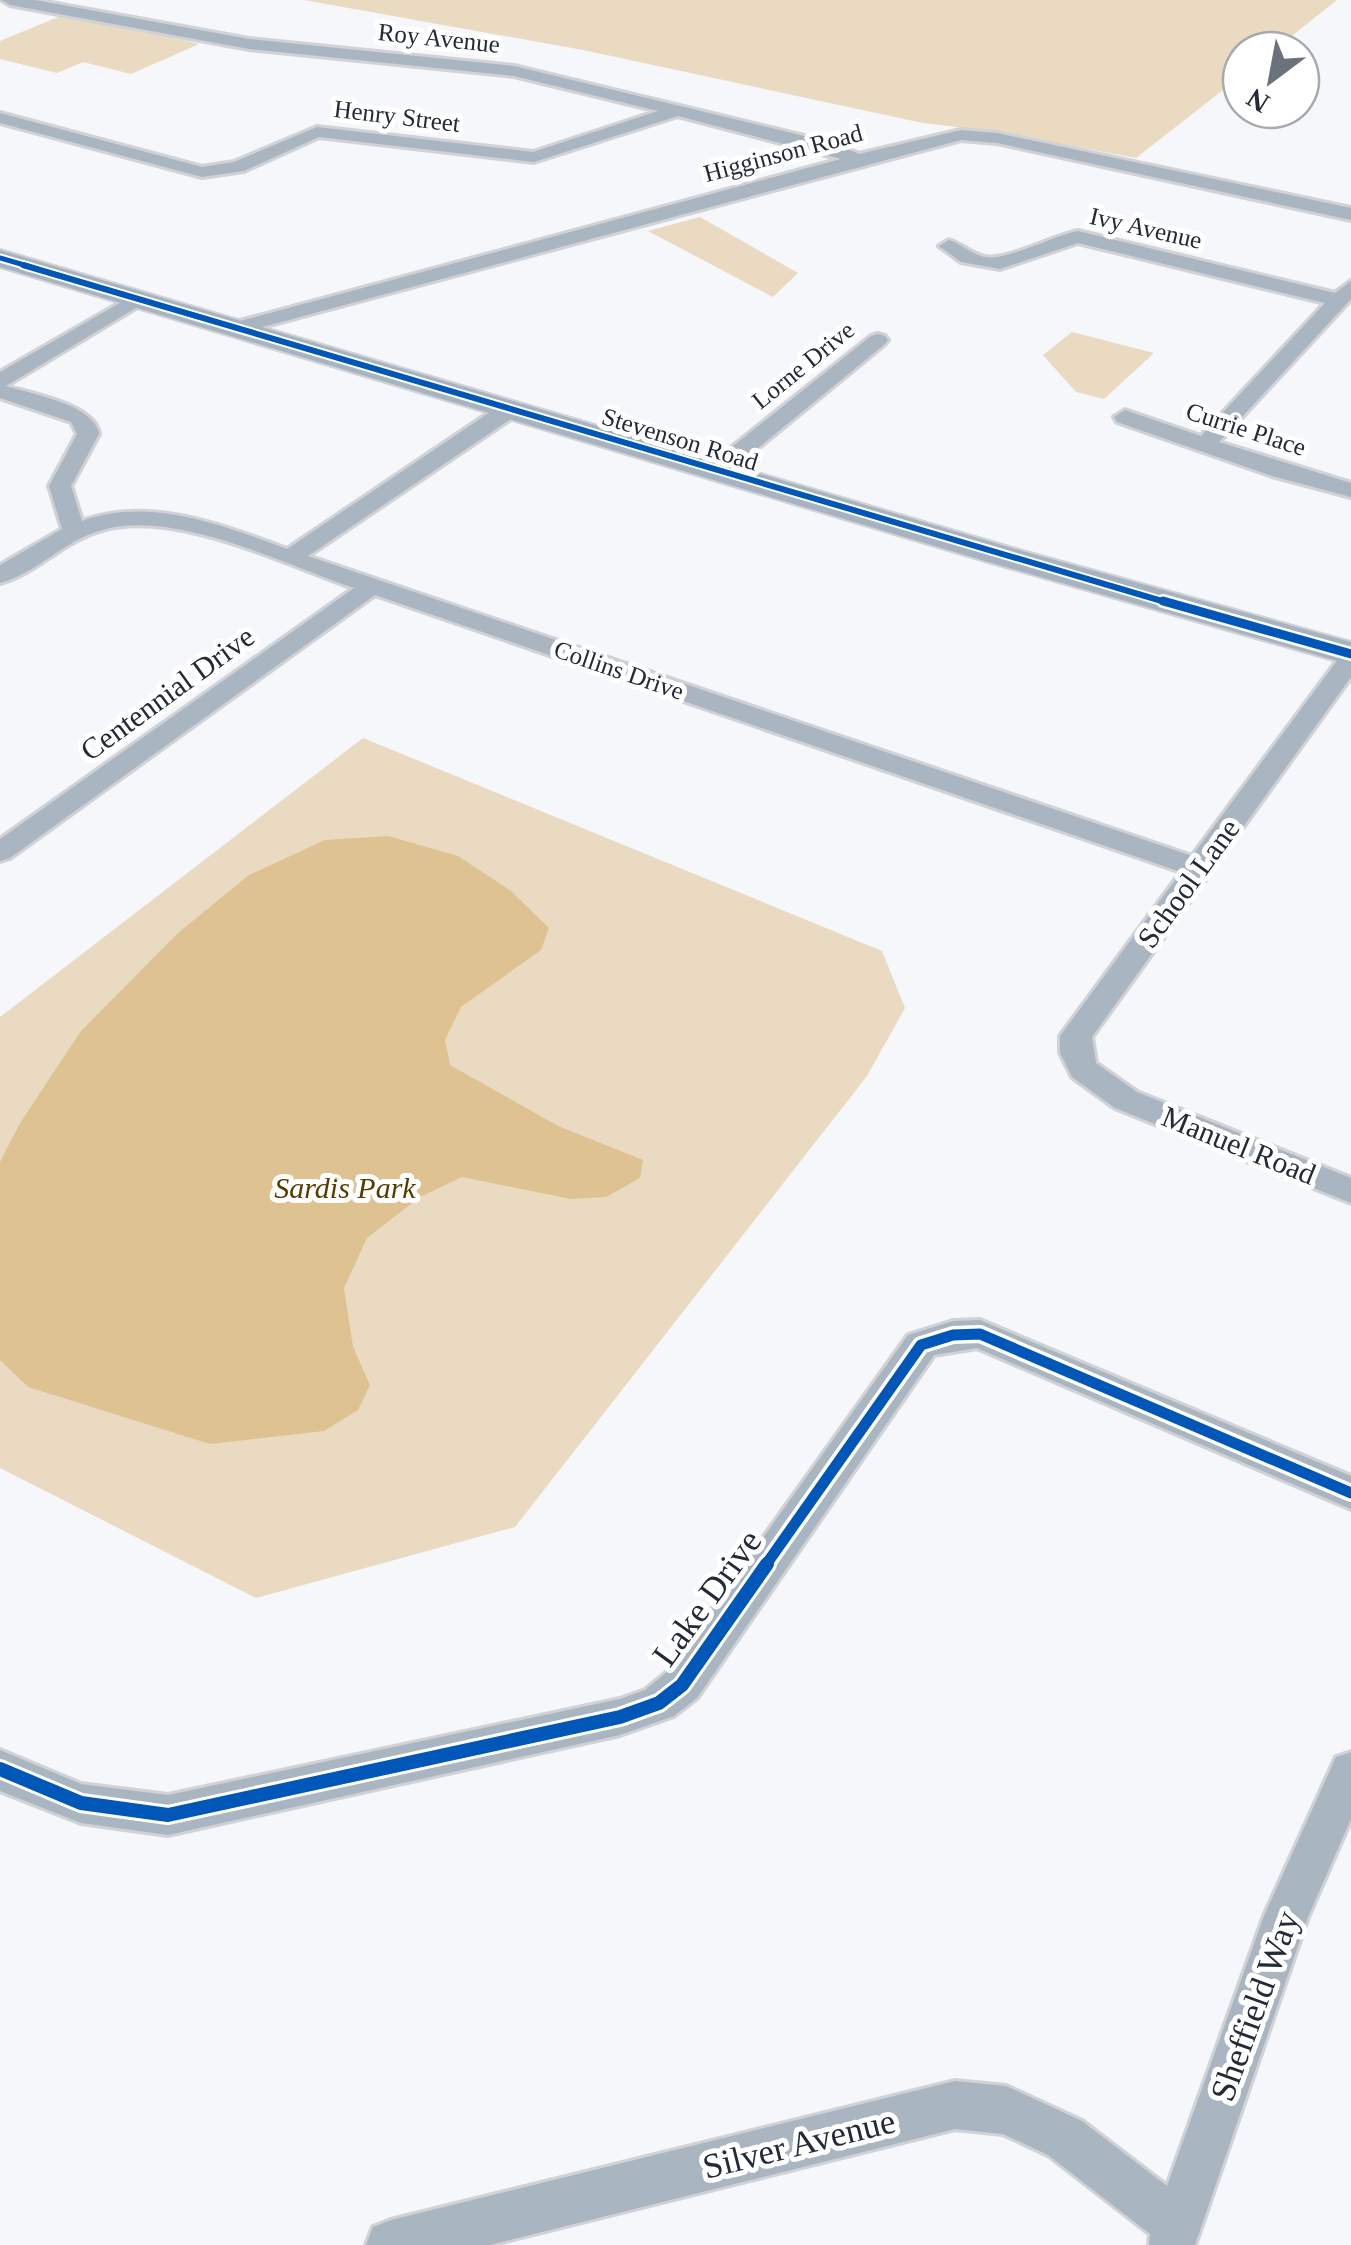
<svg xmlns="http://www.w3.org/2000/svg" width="1351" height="2245" viewBox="0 0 1351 2245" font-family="'Times New Roman',serif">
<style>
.green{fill:#e9dac1}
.water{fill:#dec292}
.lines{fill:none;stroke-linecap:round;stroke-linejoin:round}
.street-casing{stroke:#d0d2d6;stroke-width:6}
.secondary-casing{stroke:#d0d2d6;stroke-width:4}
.street{fill:#aab5c2;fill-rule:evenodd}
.secondary{fill:#a8b3c1;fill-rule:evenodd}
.cycleway-far4-casing{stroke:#fff;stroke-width:9}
.cycleway-far3-casing{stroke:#fff;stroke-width:10}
.cycleway-far2-casing{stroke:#fff;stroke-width:14}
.cycleway-far1-casing{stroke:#fff;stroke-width:18}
.cycleway-casing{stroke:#fff;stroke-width:20}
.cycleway-far4{stroke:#0057b8;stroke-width:5}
.cycleway-far3{stroke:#0057b8;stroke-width:6}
.cycleway-far2{stroke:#0057b8;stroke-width:9}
.cycleway-far1{stroke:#0057b8;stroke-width:11}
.cycleway{stroke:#0057b8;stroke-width:14}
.labels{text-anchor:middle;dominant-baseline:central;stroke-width:10;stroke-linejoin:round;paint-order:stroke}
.far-street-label{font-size:25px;fill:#222b37;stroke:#fff}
.street-label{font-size:30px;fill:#222b37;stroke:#fff}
.park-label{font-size:30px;font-style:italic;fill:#573c00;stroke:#fff}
.near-street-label{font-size:35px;fill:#222b37;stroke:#fff}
</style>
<rect width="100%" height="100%" fill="#f5f7fa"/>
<!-- green -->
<path class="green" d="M304,0H1337L1274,50H1241V76L1136,158L998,132L923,123L583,50Z
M68,13L199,44L131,74L83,62L57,73L0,59V41Z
M700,217L798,273L773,297L648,231Z
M1072,332L1154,353L1104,399L1076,392L1043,355Z
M363,738L882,951L905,1008L867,1076L515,1527L256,1598L0,1468V1017Z"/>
<!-- water -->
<path class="water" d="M388,836L458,856L511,891L549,928L541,950L461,1007L445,1040L450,1065L558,1126L643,1160L640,1178L606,1197L571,1199L462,1177L420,1197L367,1238L344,1288L353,1347L370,1385L358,1410L324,1431L210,1444L28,1387L0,1360V1162L20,1123L81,1031L178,933L249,875L325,840Z"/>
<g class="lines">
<!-- street casing -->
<g class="street-casing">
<path id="street" d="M2,0H35L249,39L514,66L833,143L859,154L961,130L997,133L1351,208V220L997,143L961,140L236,334L229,332V324L841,159L678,116L534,162L319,137L244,171L202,177L0,123V113L202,167L234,162L317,127L533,152L658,111L514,76L249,49L10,5Z
M1078,231L1335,293L1351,281V299L1219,442L1351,483V497L1272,476L1117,422L1114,417L1125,410L1201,436L1325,303L1078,243L1000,269L961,262L939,246L949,240C962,244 972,255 985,257C1007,261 1052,236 1078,231Z
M137,293L147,299L144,303L6,386C31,394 96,405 99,434L71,486L82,521C150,496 224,526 287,549L502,404H518L521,409L518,414L308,556L1192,856L1342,654L1351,651V677L1092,1037L1096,1063L1137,1092L1351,1178V1203L1115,1108L1072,1077L1060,1053V1036L1181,872L375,595L10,858L0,861V839L354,588C284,564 175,509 102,530C64,540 36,574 0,583V565L62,529L49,486L77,434L71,422L0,398V372Z
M878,334L885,336L888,340L885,344L724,476H708L705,471L708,466L871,336Z
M980,1320L1351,1476V1509L977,1348L934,1355L697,1698L674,1716L620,1735L168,1835L81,1823L0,1791V1750L81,1784L168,1795L620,1699L645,1690L667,1672L908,1335L953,1321Z
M1351,1752V1819L1308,1917L1195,2245H1149L1150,2234L1048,2155L1003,2134L955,2129L490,2245H366L373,2227L391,2220L955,2081L1006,2086L1082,2121L1167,2186L1264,1916L1336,1757Z"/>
</g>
<!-- secondary casing -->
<g class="secondary-casing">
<path id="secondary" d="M0,250L1019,550L1351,642V665L995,564L0,267Z"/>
</g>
<!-- street -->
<use href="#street" class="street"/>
<!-- secondary -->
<use href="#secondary" class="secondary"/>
<!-- cycleway-far4 casing -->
<g class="cycleway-far4-casing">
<path id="cycleway-far4" d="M0,258L31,267"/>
</g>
<!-- cycleway-far3 casing -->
<g class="cycleway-far3-casing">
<path id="cycleway-far3" d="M23,265L1172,604"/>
</g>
<!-- cycleway-far2 casing -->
<g class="cycleway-far2-casing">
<path id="cycleway-far2" d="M1163,601L1351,654"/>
</g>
<!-- cycleway-far1 casing -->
<g class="cycleway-far1-casing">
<path id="cycleway-far1" d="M765,1566L921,1345L953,1335L980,1334L1351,1493"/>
</g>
<!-- cycleway casing -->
<g class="cycleway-casing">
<path id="cycleway" d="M0,1769L81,1803L168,1815L620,1717L659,1703L682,1685L767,1564"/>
</g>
<!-- cycleway-far4 -->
<use href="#cycleway-far4" class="cycleway-far4"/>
<!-- cycleway-far3 -->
<use href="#cycleway-far3" class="cycleway-far3"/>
<!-- cycleway-far2 -->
<use href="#cycleway-far2" class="cycleway-far2"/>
<!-- cycleway-far1 -->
<use href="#cycleway-far1" class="cycleway-far1"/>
<!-- cycleway -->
<use href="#cycleway" class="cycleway"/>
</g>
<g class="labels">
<!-- far-street labels -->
<g class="far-street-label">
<text transform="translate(439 38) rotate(6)">Roy Avenue</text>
<text transform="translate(397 116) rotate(7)">Henry Street</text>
<text transform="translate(783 153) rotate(-15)">Higginson Road</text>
<text transform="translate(1146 228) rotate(13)">Ivy Avenue</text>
<text transform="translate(803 365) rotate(-39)">Lorne Drive</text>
<text transform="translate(1246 429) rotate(18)">Currie Place</text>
<text transform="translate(680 439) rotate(17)">Stevenson Road</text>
<text transform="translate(619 670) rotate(19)">Collins Drive</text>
</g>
<!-- street labels -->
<g class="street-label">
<text transform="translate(167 693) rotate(-36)">Centennial Drive</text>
<text transform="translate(1188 883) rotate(-54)">School Lane</text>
<text transform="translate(1239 1145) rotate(22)">Manuel Road</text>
</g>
<!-- park labels -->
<g class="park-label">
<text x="345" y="1187">Sardis Park</text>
</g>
<!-- near-street labels -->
<g class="near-street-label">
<text transform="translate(707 1598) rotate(-54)">Lake Drive</text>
<text transform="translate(1255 2006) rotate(-70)">Sheffield Way</text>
<text transform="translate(799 2144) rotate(-14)">Silver Avenue</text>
</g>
</g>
<!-- north arrow -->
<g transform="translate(1271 80) rotate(212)"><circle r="48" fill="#ffffff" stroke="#a7aaaf" stroke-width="2.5"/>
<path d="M0-8L18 38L0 25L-18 38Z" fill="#6c727b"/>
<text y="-15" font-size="28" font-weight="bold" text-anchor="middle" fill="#222b37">N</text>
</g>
</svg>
